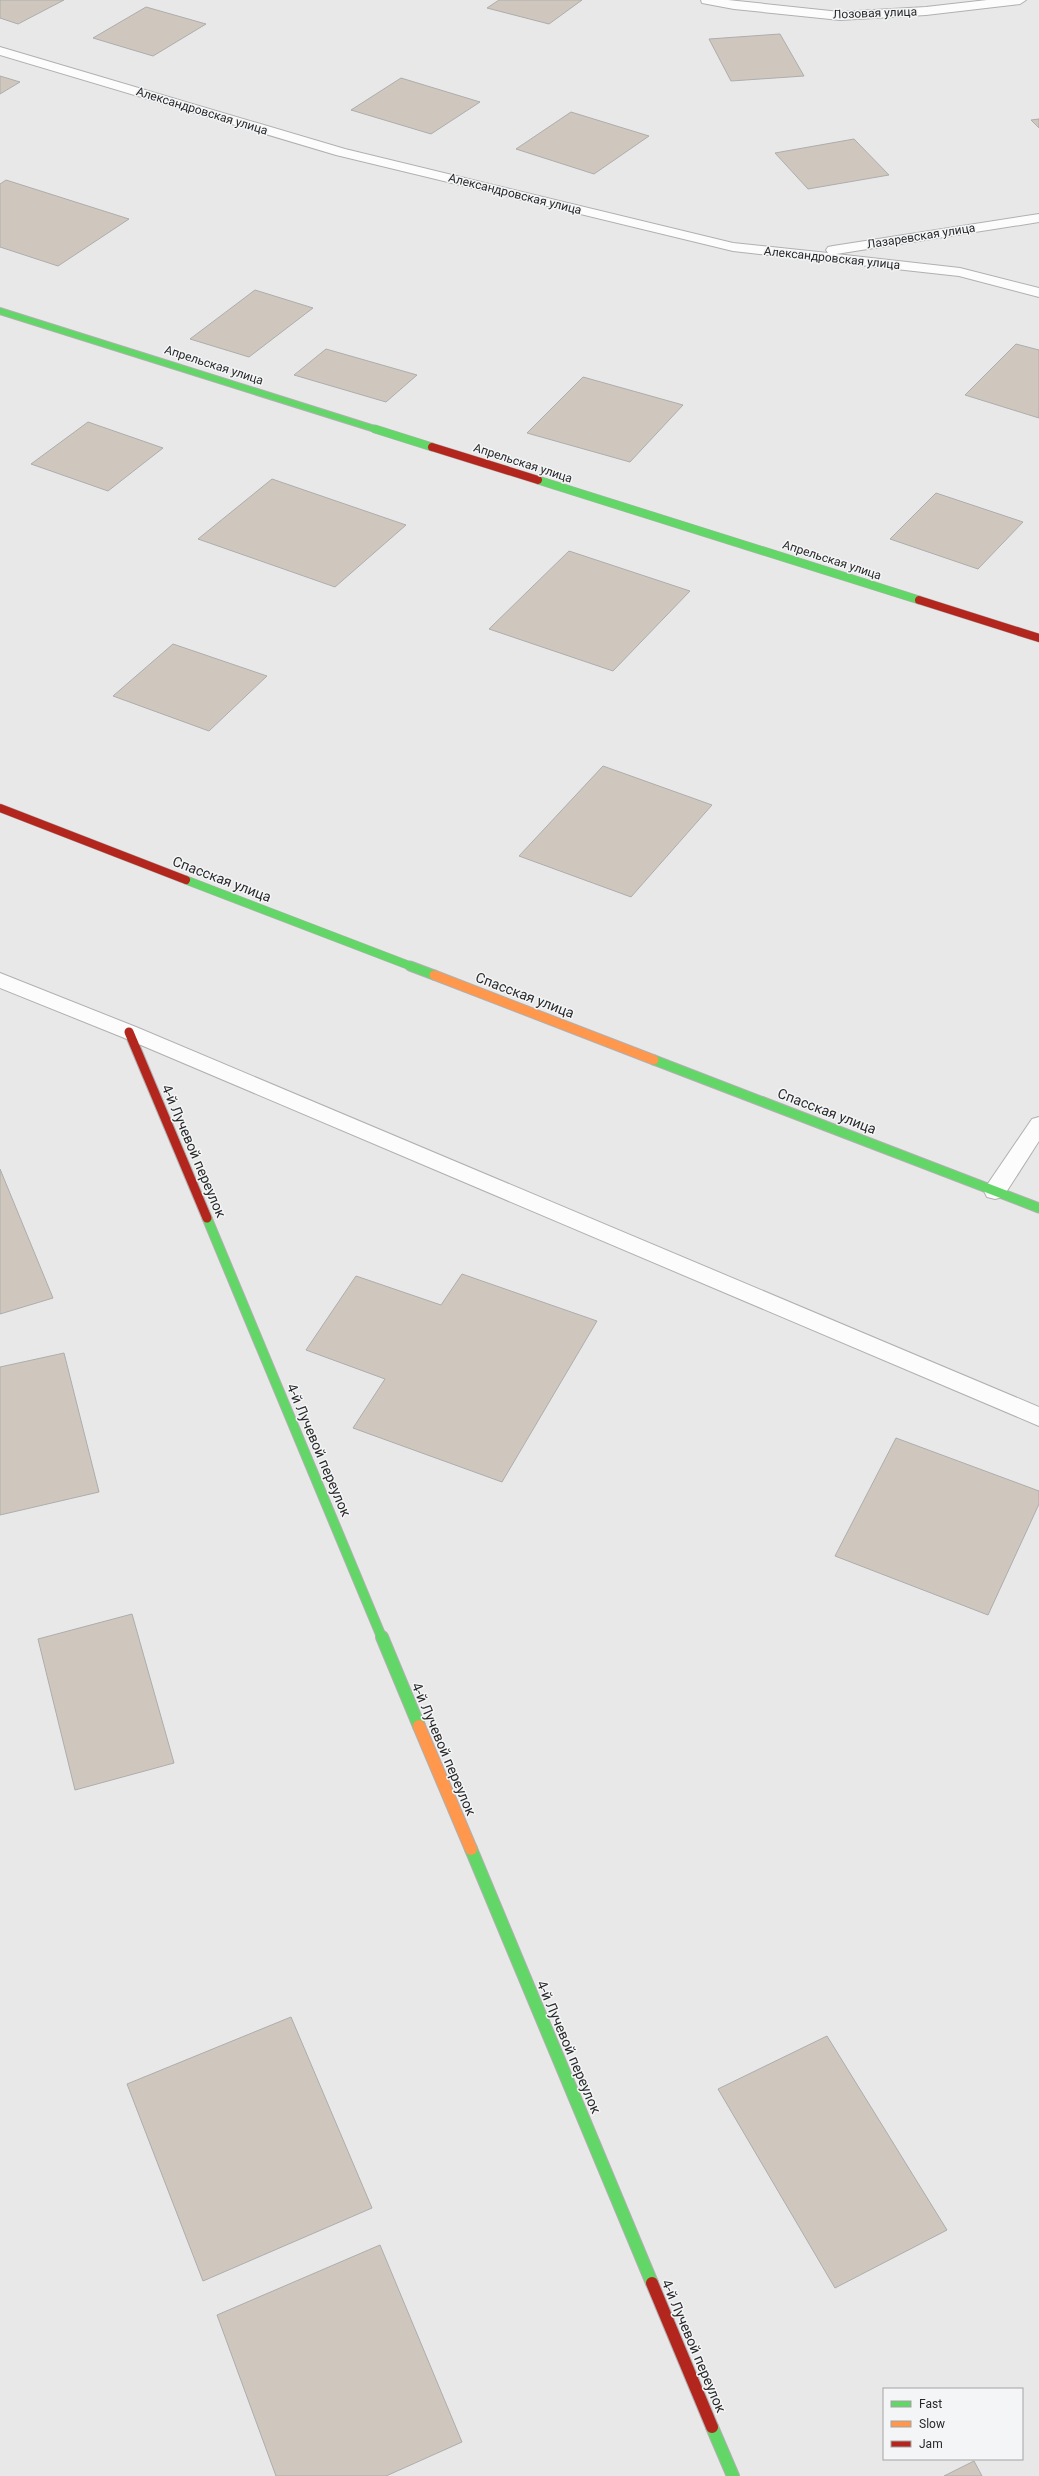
<svg xmlns="http://www.w3.org/2000/svg" width="1039" height="2476" viewBox="0 0 1039 2476" font-family="Roboto,sans-serif">
<style>
.building{fill:#cfc7bd;stroke:#adadad}
.lines{fill:none;stroke-linecap:round;stroke-linejoin:round}
.lane-casing{stroke:#b0b0b0;stroke-width:2}
.street-casing{stroke:#b0b0b0;stroke-width:2}
.fast-far3-casing{stroke:#b0b0b0;stroke-width:8}
.fast-far2-casing{stroke:#b0b0b0;stroke-width:9}
.fast-far1-casing{stroke:#b0b0b0;stroke-width:11}
.fast-casing{stroke:#b0b0b0;stroke-width:14}
.slow-far1-casing{stroke:#b0b0b0;stroke-width:11}
.slow-casing{stroke:#b0b0b0;stroke-width:14}
.jam-far2-casing{stroke:#b0b0b0;stroke-width:9}
.jam-far1-casing{stroke:#b0b0b0;stroke-width:11}
.jam-casing{stroke:#b0b0b0;stroke-width:14}
.lane{fill:#fcfcfc;fill-rule:evenodd}
.street{fill:#fcfcfc;fill-rule:evenodd}
.fast-far3{stroke:#63d668;stroke-width:6}
.fast-far2{stroke:#63d668;stroke-width:8}
.fast-far1{stroke:#63d668;stroke-width:9}
.fast{stroke:#63d668;stroke-width:12}
.slow-far1{stroke:#ff974d;stroke-width:9}
.slow{stroke:#ff974d;stroke-width:12}
.jam-far2{stroke:#b3261e;stroke-width:8}
.jam-far1{stroke:#b3261e;stroke-width:9}
.jam{stroke:#b3261e;stroke-width:12}
.labels{text-anchor:middle;dominant-baseline:central;stroke-width:3;stroke-linejoin:round;paint-order:stroke}
.far-street-label{font-size:12px;fill:#29292a;stroke:#f4f5f6}
.street-label{font-size:14px;fill:#29292a;stroke:#f4f5f6}
</style>
<rect width="100%" height="100%" fill="#e8e8e8"/>
<!-- building -->
<path class="building" d="M0,0H64L18,24L0,18Z
M499,0H582L549,24L487,8Z
M146,7L206,24L153,56L93,38Z
M780,34L804,76L731,81L709,39Z
M0,76L20,82L0,94Z
M401,78L480,102L431,134L351,110Z
M571,112L649,136L594,174L516,149Z
M1039,119V128L1031,120Z
M854,139L889,175L808,189L775,153Z
M6,180L129,219L58,266L0,247V184Z
M255,290L313,308L249,357L190,339Z
M1016,344L1039,350V418L965,395Z
M326,349L417,375L386,402L294,375Z
M583,377L683,405L630,462L527,433Z
M88,422L163,448L108,491L31,464Z
M272,479L406,525L335,587L198,539Z
M936,493L1023,522L978,569L890,539Z
M569,551L690,591L613,671L489,629Z
M173,644L267,676L209,731L113,696Z
M603,766L712,805L631,897L519,856Z
M0,1169L53,1298L0,1314Z
M462,1274L597,1321L502,1482L353,1428L385,1379L306,1350L356,1276L441,1305Z
M64,1353L99,1492L0,1515V1367Z
M896,1438L1039,1491V1504L988,1615L835,1556Z
M132,1614L174,1763L75,1790L38,1639Z
M291,2017L372,2208L203,2281L127,2084Z
M827,2036L947,2230L835,2288L718,2089Z
M380,2245L462,2442L386,2476H276L217,2315Z
M974,2461L982,2476H944Z"/>
<g class="lines">
<!-- lane casing -->
<g class="lane-casing">
<path id="lane" d="M0,973L136,1027L1039,1407V1426L122,1037L0,988Z"/>
</g>
<!-- street casing -->
<g class="street-casing">
<path id="street" d="M701,0H728L840,12L926,7L987,0H1026L1020,4L926,15L840,20L734,9L702,3Z
M0,47L345,149L733,243L828,253L826,250L828,247L833,246L1039,214V222L836,254L960,268L1039,288V297L959,276L733,251L336,155L0,55Z
M1039,1117V1141L1003,1197L995,1199L987,1197L984,1191L987,1185L1032,1119Z"/>
</g>
<!-- fast-far3 casing -->
<g class="fast-far3-casing">
<path id="fast-far3" d="M0,311L378,430"/>
</g>
<!-- fast-far2 casing -->
<g class="fast-far2-casing">
<path id="fast-far2" d="M375,429L432,447
M538,480L919,600
M186,880L413,967"/>
</g>
<!-- fast-far1 casing -->
<g class="fast-far1-casing">
<path id="fast-far1" d="M410,966L434,975
M654,1060L1039,1208
M207,1218L382,1638"/>
</g>
<!-- fast casing -->
<g class="fast-casing">
<path id="fast" d="M382,1637L419,1726
M471,1849L652,2283
M712,2427L733,2476"/>
</g>
<!-- slow-far1 casing -->
<g class="slow-far1-casing">
<path id="slow-far1" d="M434,975L654,1060"/>
</g>
<!-- slow casing -->
<g class="slow-casing">
<path id="slow" d="M419,1726L471,1849"/>
</g>
<!-- jam-far2 casing -->
<g class="jam-far2-casing">
<path id="jam-far2" d="M432,447L538,480
M919,600L1039,638
M0,808L186,880"/>
</g>
<!-- jam-far1 casing -->
<g class="jam-far1-casing">
<path id="jam-far1" d="M129,1032L207,1218"/>
</g>
<!-- jam casing -->
<g class="jam-casing">
<path id="jam" d="M652,2283L712,2427"/>
</g>
<!-- lane -->
<use href="#lane" class="lane"/>
<!-- street -->
<use href="#street" class="street"/>
<!-- fast-far3 -->
<use href="#fast-far3" class="fast-far3"/>
<!-- fast-far2 -->
<use href="#fast-far2" class="fast-far2"/>
<!-- fast-far1 -->
<use href="#fast-far1" class="fast-far1"/>
<!-- fast -->
<use href="#fast" class="fast"/>
<!-- slow-far1 -->
<use href="#slow-far1" class="slow-far1"/>
<!-- slow -->
<use href="#slow" class="slow"/>
<!-- jam-far2 -->
<use href="#jam-far2" class="jam-far2"/>
<!-- jam-far1 -->
<use href="#jam-far1" class="jam-far1"/>
<!-- jam -->
<use href="#jam" class="jam"/>
</g>
<g class="labels">
<!-- far-street labels -->
<g class="far-street-label">
<text transform="translate(875 13) rotate(-2)">Лозовая улица</text>
<text transform="translate(202 111) rotate(17)">Александровская улица</text>
<text transform="translate(515 194) rotate(14)">Александровская улица</text>
<text transform="translate(921 236) rotate(-9)">Лазаревская улица</text>
<text transform="translate(832 258) rotate(6)">Александровская улица</text>
<text transform="translate(214 365) rotate(18)">Апрельская улица</text>
<text transform="translate(523 463) rotate(18)">Апрельская улица</text>
<text transform="translate(832 560) rotate(18)">Апрельская улица</text>
</g>
<!-- street labels -->
<g class="street-label">
<text transform="translate(222 879) rotate(21)">Спасская улица</text>
<text transform="translate(525 995) rotate(21)">Спасская улица</text>
<text transform="translate(827 1111) rotate(21)">Спасская улица</text>
<text transform="translate(194 1151) rotate(67)">4-й Лучевой переулок</text>
<text transform="translate(319 1450) rotate(67)">4-й Лучевой переулок</text>
<text transform="translate(444 1749) rotate(67)">4-й Лучевой переулок</text>
<text transform="translate(569 2047) rotate(67)">4-й Лучевой переулок</text>
<text transform="translate(694 2346) rotate(67)">4-й Лучевой переулок</text>
</g>
</g>
<!-- legend -->
<rect x="883" y="2388" width="140" height="72" fill="#f4f5f6" stroke="#a3a3a4"/>
<rect x="891" y="2401" width="20" height="6" fill="#63d668" stroke="#a3a3a4"/>
<text x="919" y="2408" font-size="12" fill="#29292a">Fast</text>
<rect x="891" y="2421" width="20" height="6" fill="#ff974d" stroke="#a3a3a4"/>
<text x="919" y="2428" font-size="12" fill="#29292a">Slow</text>
<rect x="891" y="2441" width="20" height="6" fill="#b3261e" stroke="#a3a3a4"/>
<text x="919" y="2448" font-size="12" fill="#29292a">Jam</text>
</svg>
